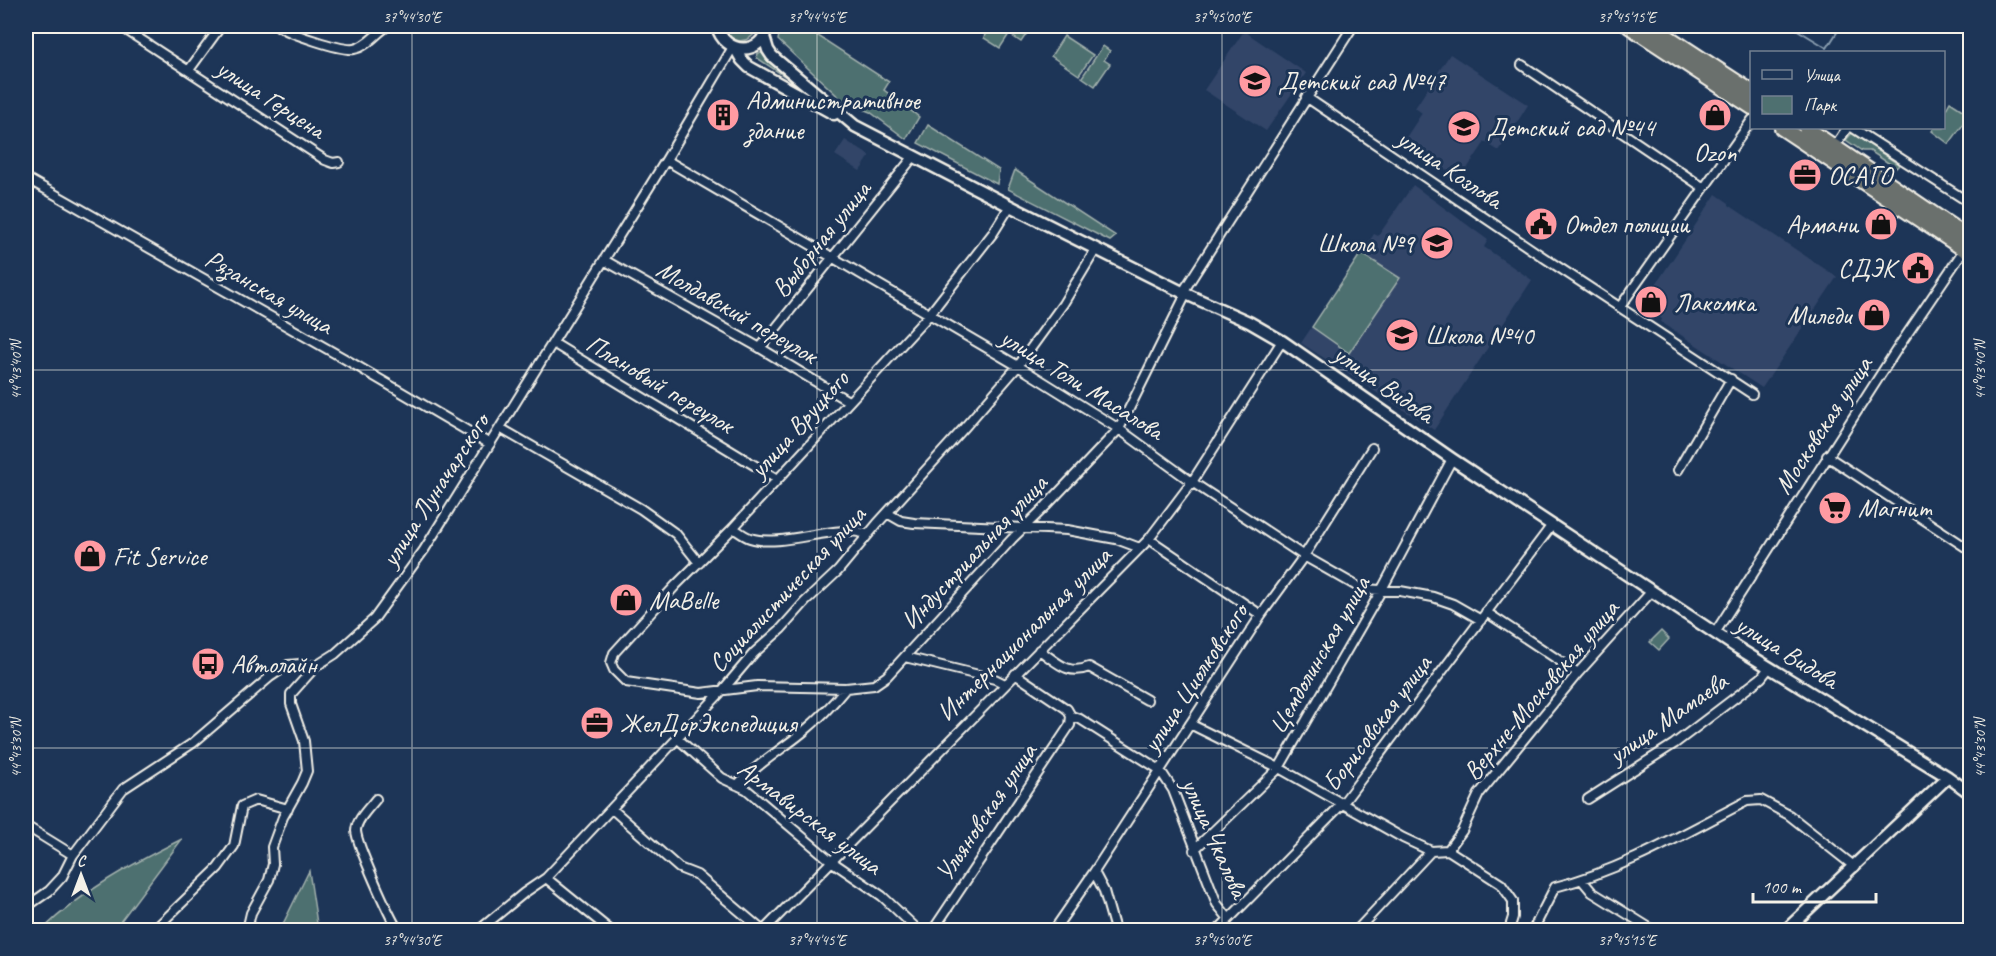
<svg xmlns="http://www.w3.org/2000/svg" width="1996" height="956" viewBox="0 0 1996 956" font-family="Caveat,sans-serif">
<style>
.built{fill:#314467}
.green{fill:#4e7070;stroke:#a1b0ac;stroke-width:1.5}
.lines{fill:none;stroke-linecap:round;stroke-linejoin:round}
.stream{stroke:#8a9eb0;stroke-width:2}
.street-casing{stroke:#f4f1e8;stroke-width:12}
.secondary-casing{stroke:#f4f1e8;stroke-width:15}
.highway-casing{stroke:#f4f1e8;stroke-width:18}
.street{stroke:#1d3557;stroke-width:8}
.secondary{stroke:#1d3557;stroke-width:10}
.highway{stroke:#6a706d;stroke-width:14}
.ticks{fill:none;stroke:#f4f1e8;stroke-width:1.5;stroke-opacity:0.45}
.labels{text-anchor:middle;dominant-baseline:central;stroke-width:6;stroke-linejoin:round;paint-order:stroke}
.poi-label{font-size:26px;fill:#f4f1e8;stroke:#1d3557;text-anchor:start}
.street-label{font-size:26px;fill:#f4f1e8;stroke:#1d3557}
.neatline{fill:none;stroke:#f4f1e8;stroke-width:2}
.ticks-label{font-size:15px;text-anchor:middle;fill:#f4f1e8}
</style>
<rect width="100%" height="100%" fill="#1d3557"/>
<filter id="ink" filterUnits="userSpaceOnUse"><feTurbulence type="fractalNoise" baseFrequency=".0167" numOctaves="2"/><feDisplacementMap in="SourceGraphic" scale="12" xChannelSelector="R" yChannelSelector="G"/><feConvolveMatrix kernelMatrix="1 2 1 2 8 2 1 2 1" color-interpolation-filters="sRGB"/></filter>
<g filter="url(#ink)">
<!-- built -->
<path class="built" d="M1244,31L1306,73L1266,131L1204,90Z
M1450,54L1528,105L1499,151L1485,142L1460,179L1403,142L1422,113L1415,108Z
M845,140L870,156L860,171L835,155Z
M1413,185L1488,240L1484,247L1532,280L1434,430L1301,343L1374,234L1378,236Z
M1716,194L1729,203V205L1837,277L1762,388L1661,322L1662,319L1642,305Z"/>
<!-- green -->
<path class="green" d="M723,26H758V27C751,46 728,45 723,26Z
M784,26L790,29L793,26H803L889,82L884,90L919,117L906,139L870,112L843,101L778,40L780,30Z
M975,26H1032L1021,42L1009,34L1000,48L984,38L985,35L973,27Z
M1064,36L1093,55L1079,75L1051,56Z
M1103,46L1110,51L1104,60L1110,64L1095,86L1082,77Z
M758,53H762L822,101L757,58Z
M1950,102L1970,115L1949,144L1932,131L1934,128H1944V113Z
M928,125L999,170L997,184L918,143Z
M1852,133L1899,165L1896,168L1870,151H1862L1846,140Z
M1015,170L1116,236L1110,241L1008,189Z
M1361,253L1400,278L1349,353L1312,327Z
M1661,631L1669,639L1659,650L1650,642Z
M182,839L114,930H42C82,891 132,864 182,839Z
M309,871L318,930H280Z"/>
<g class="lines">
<!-- stream -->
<path class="stream" d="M1791,26L1827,48L1841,26"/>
<!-- street casing -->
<g class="street-casing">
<path id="street" d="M120,26L325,160L333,163L339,162
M278,26C289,33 341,51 354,49C367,47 377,32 388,26
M1522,65L1704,188
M189,70L221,26
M1306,97L1543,257L1752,394
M1853,128L1970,203
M1835,146L1847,128
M666,160L1018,366L1119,429L1192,482L1304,556L1362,589L1400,591L1433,597L1453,604L1481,620
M26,178L345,359L490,444
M1010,206L993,233L929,315L733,528L676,585L614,653L611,663L614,670L626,682L701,693L757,686L846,688L874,685L887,676L1012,539L1046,506L1119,429L1186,294
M604,260L760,348L848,401
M1183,292L1353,26
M1620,307L1752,120
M553,343L777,479
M760,348L914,156
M500,428L641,509L676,534L699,563
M1827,456L1970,550
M1678,470L1731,379
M887,513L901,521L914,523L1067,530L1116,539L1140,548
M733,528C738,531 744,536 750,538C784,549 839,521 868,535
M1149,539L1261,615
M1486,612L1578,673
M1715,633L1897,349L1966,247
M1039,650C1057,662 1068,676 1089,667L1147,700
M905,657L995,679L1005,684
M1015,674L1067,709L1071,716L1080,719L1160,770L1173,790L1217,904L1229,919
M1190,724L1279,768L1403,838L1431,851L1448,850L1501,884L1513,901V917L1509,930
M677,738L722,778L746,789L831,861L882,896L918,930
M737,785C757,764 781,750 803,732C819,719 833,704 846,688
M376,799C369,808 356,820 356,831C357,845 389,916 398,930
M1588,799L1674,744L1761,678L1769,668
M612,809L679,868L697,875L762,930
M26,826L73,855
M1194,850L1279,768L1381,591L1452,459
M1448,850L1462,831L1479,794L1578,673L1652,591
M1094,872L1104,891L1115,930
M546,878L610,930
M1582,880L1592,892L1653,930
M26,907L49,891L62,877L73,855L123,789L193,743L270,677L288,665L300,664L316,666L335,654L374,619L424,550L666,160L733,47
M154,930L218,868L234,846L242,806L256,800L288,809
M247,930L251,913L269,880L273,864L272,847L283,817L302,783L307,771L304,741L291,704V694L316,666
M479,930L524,893L546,878L721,692L754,653L781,629L805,602L838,571L877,524L964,428L1018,366L1063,304L1096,249
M764,930L1149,539L1192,482L1282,341
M933,930L1070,725L1071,716
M1054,930L1094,872L1261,615L1304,556L1372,448
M1218,930L1343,803L1552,525
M1357,930L1431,851
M1533,930L1555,887C1623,870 1685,833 1747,801L1761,800L1789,815L1855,867"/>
</g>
<!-- secondary casing -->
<g class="secondary-casing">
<path id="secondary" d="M717,26C724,55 763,57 767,26
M764,37L768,50L772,56L855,126L1010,206L1186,294L1249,322L1282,341L1452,459L1736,647L1948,777L1970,793
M735,48L742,60L749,67L834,114
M1786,930L1948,777"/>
</g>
<!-- highway casing -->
<g class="highway-casing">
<path id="highway" d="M1629,26L1752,107
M1651,26L1752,92
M1782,128L1970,253
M1806,128L1970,239"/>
</g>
<!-- street -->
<use href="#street" class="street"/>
<!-- secondary -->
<use href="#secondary" class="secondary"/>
<!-- highway -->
<use href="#highway" class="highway"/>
</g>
</g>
<!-- ticks -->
<path class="ticks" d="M412,26V930M817,26V930M1222,26V930M1627,26V930M26,370H1970M26,748H1970"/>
<!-- icons -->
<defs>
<g id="school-disc" transform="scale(1.725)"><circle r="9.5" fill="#ff9aa2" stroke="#1d3557"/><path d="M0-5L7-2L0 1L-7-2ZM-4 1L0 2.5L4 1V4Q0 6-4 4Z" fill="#111"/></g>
<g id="building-disc" transform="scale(1.725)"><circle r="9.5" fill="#ff9aa2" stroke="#1d3557"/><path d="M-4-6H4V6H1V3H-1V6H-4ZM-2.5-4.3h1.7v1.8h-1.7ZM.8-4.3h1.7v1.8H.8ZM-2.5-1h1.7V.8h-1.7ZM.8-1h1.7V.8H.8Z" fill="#111"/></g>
<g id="shop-disc" transform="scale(1.725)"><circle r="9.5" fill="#ff9aa2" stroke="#1d3557"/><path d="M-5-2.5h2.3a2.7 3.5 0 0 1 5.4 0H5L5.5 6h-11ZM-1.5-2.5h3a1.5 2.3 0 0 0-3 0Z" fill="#111"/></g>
<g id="office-disc" transform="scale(1.725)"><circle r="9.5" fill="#ff9aa2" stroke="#1d3557"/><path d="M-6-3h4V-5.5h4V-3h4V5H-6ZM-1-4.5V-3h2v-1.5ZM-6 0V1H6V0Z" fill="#111"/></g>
<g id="civic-disc" transform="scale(1.725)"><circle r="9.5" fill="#ff9aa2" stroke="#1d3557"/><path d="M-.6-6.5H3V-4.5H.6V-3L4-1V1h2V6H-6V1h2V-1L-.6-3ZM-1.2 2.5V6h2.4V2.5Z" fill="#111"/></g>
<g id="supermarket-disc" transform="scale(1.725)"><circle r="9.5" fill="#ff9aa2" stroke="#1d3557"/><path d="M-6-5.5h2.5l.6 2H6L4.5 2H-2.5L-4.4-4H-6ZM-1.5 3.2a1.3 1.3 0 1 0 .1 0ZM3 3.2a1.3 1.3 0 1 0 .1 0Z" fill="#111"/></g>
<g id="bus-disc" transform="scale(1.725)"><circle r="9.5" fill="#ff9aa2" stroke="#1d3557"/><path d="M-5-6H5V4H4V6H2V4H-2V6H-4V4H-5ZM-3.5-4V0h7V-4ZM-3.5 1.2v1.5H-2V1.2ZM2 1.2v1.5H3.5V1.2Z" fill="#111"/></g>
</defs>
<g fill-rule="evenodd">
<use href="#school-disc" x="1255" y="81"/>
<use href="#building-disc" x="723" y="115"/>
<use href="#shop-disc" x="1715" y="115"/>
<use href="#school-disc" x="1464" y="127"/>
<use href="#office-disc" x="1805" y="175"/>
<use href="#civic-disc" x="1541" y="224"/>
<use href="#shop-disc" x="1881" y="224"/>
<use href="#school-disc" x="1437" y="243"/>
<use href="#civic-disc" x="1918" y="268"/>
<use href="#shop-disc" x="1651" y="302"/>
<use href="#shop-disc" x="1874" y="315"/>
<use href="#school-disc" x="1402" y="335"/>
<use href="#supermarket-disc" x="1835" y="508"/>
<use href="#shop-disc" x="90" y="556"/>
<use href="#shop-disc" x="626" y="600"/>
<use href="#bus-disc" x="208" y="664"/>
<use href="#office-disc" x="597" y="723"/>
</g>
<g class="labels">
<!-- poi labels -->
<g class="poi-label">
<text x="1278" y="81">Детский сад №47</text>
<text x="746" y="100">Административное<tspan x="746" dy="30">здание</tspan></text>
<text x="1487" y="127">Детский сад №44</text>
<text x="1715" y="152" text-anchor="middle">Ozon</text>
<text x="1828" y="175">ОСАГО</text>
<text x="1564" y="224">Отдел полиции</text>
<text x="1858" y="224" text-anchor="end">Армани</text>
<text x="1414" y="243" text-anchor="end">Школа №9</text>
<text x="1895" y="268" text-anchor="end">СДЭК</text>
<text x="1674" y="302">Лакомка</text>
<text x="1851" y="315" text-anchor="end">Миледи</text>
<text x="1425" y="335">Школа №40</text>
<text x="1858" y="508">Магнит</text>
<text x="113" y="556">Fit Service</text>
<text x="649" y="600">MaBelle</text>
<text x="231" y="664">Автолайн</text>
<text x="620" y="723">ЖелДорЭкспедиция</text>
</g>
<!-- street labels -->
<g class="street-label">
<text transform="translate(271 99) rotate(33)">улица Герцена</text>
<text transform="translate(1450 169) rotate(34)">улица Козлова</text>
<text transform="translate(821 239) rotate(-51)">Выборная улица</text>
<text transform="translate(269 292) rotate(30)">Рязанская улица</text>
<text transform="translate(737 312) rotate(30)">Молдавский переулок</text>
<text transform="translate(660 384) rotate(31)">Плановый переулок</text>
<text transform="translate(1082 384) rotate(32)">улица Толи Масалова</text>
<text transform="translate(1384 384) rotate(35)">улица Видова</text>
<text transform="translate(799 424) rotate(-48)">улица Вруцкого</text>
<text transform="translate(1823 425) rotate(-57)">Московская улица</text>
<text transform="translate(435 490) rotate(-57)">улица Луначарского</text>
<text transform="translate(974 552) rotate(-47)">Индустриальная улица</text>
<text transform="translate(787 589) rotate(-47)">Социалистическая улица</text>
<text transform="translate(1024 634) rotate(-45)">Интернациональная улица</text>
<text transform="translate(1787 652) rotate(32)">улица Видова</text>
<text transform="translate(1319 655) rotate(-60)">Цемдолинская улица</text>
<text transform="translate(1195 678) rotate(-57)">улица Циолковского</text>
<text transform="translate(1541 690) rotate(-50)">Верхне-Московская улица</text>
<text transform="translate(1668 718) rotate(-35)">улица Мамаева</text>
<text transform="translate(1377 723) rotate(-53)">Борисовская улица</text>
<text transform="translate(986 812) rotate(-56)">Ульяновская улица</text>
<text transform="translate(810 817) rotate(37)">Армавирская улица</text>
<text transform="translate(1215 838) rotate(66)">улица Чкалова</text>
</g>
</g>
<!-- margin -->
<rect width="1996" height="956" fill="none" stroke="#1d3557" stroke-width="66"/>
<!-- legend -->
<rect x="1750" y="51" width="195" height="78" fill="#1d3557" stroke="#738091" stroke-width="1.5"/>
<rect x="1762" y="70" width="30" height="9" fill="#1d3557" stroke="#738091" stroke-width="1.5"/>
<text x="1804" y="81" font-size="18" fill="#f4f1e8">Улица</text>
<rect x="1762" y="96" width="30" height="18" fill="#4e7070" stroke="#738091" stroke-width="1.5"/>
<text x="1804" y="111" font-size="18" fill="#f4f1e8">Парк</text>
<!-- north arrow -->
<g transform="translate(81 875)" stroke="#1d3557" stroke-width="4.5" paint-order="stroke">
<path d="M0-4.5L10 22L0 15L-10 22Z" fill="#f4f1e8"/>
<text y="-9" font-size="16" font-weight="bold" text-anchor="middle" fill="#f4f1e8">С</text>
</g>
<!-- scale -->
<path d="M1753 893v9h123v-9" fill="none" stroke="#f4f1e8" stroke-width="3"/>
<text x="1762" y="893" font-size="18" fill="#f4f1e8" stroke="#1d3557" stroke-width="4.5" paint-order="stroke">100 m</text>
<rect x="33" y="33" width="1930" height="890" class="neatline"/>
<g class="ticks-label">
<text x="412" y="22">37°44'30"E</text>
<text x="817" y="22">37°44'45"E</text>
<text x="1222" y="22">37°45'00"E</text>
<text x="1627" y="22">37°45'15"E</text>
<text transform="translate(16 370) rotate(-90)" y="5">44°43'40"N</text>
<text transform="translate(1980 370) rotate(-90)" y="5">44°43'40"N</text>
<text transform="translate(16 748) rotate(-90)" y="5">44°43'30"N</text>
<text transform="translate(1980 748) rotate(-90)" y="5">44°43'30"N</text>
<text x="412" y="945">37°44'30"E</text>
<text x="817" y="945">37°44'45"E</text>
<text x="1222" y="945">37°45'00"E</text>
<text x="1627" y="945">37°45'15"E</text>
</g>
</svg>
